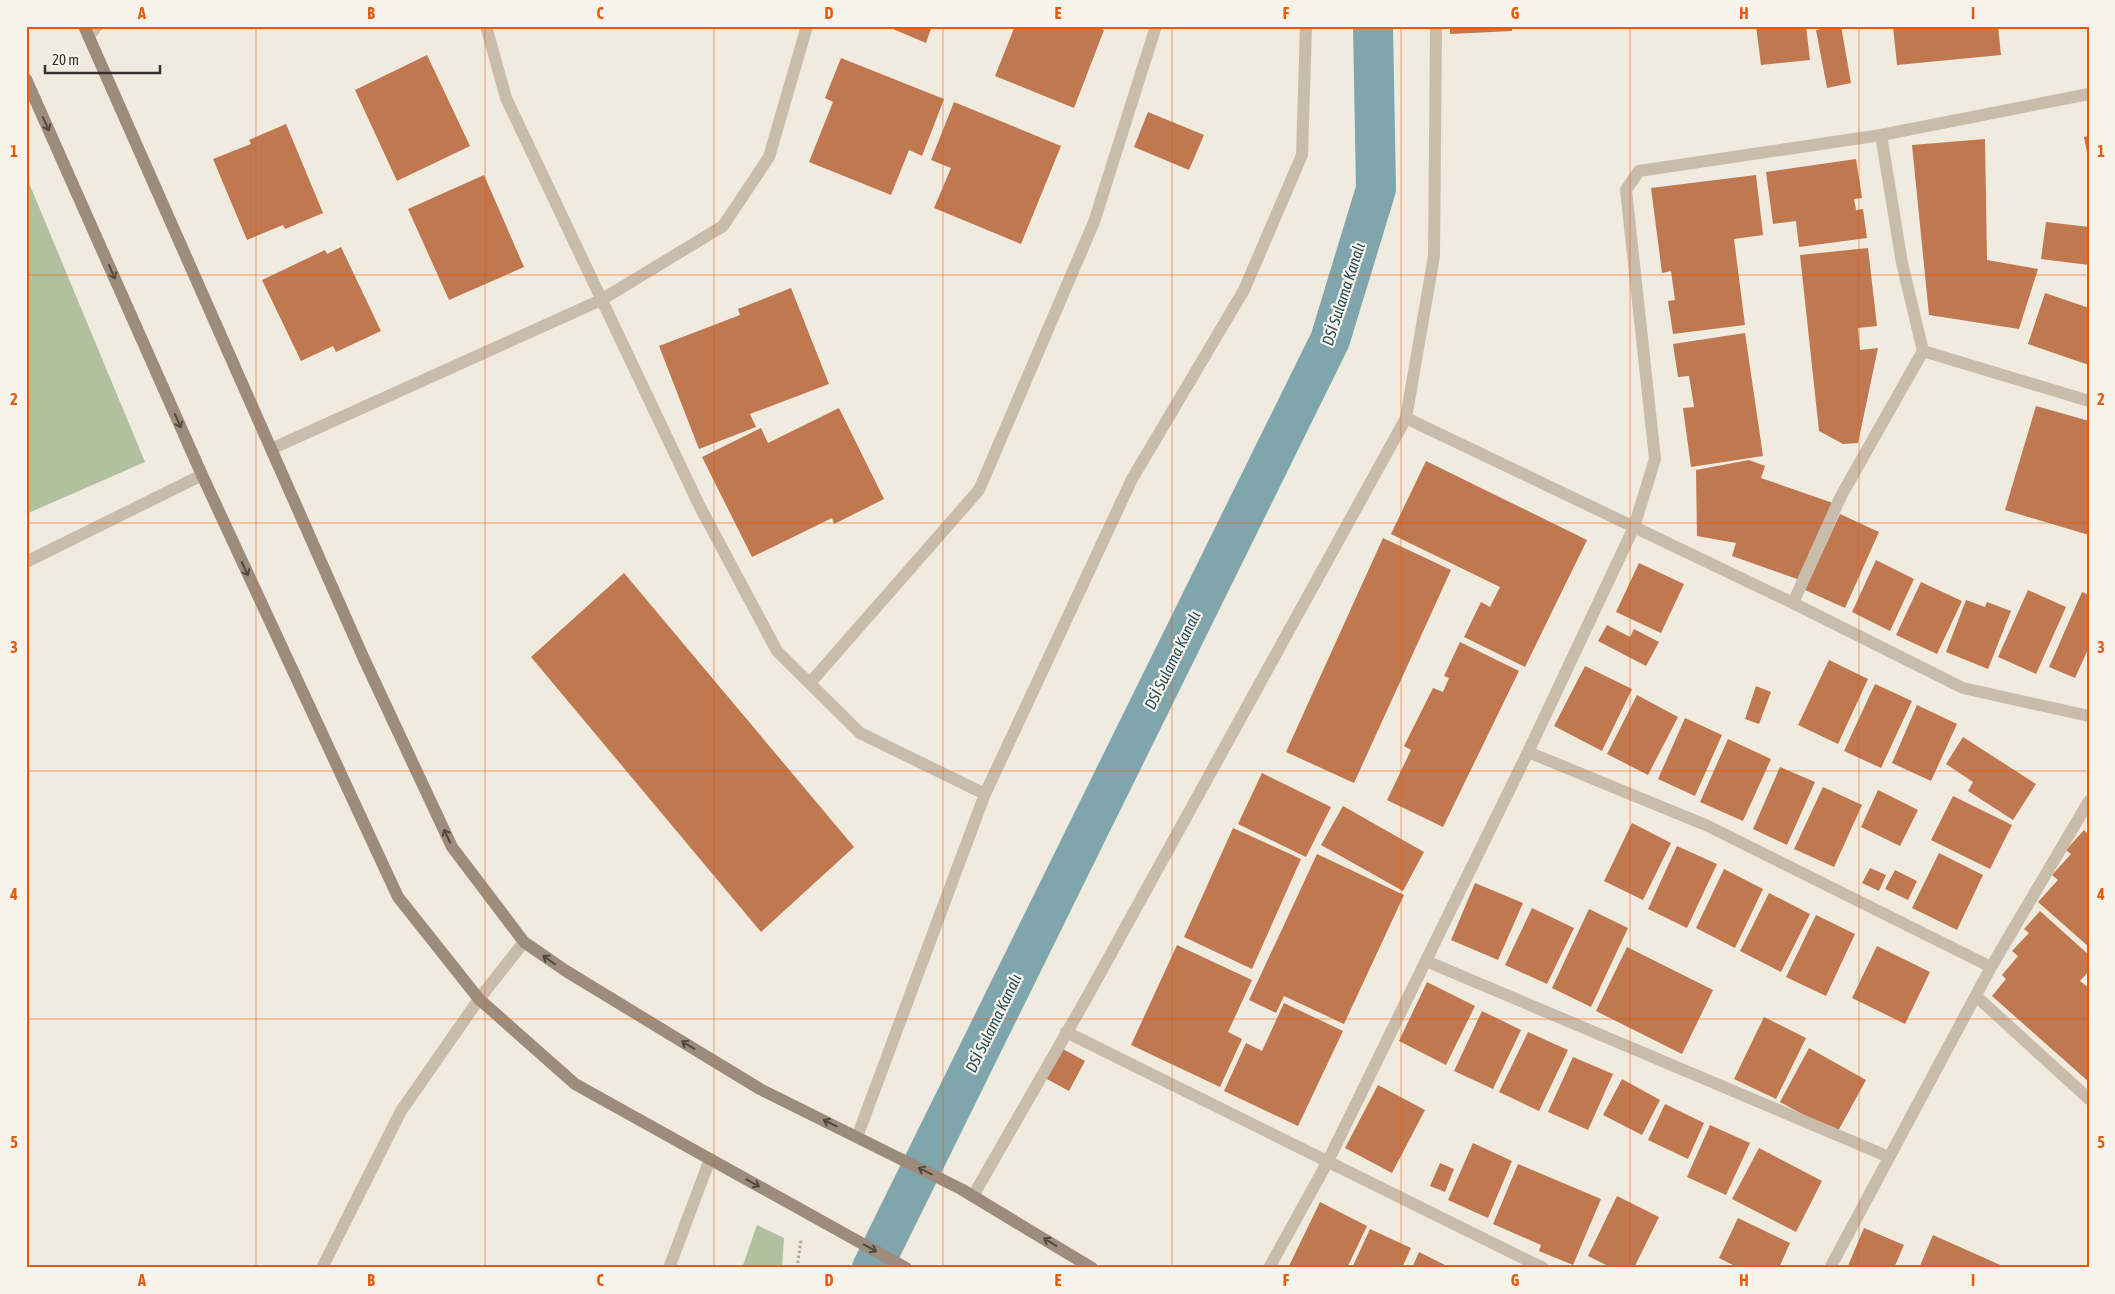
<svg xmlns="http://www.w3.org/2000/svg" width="2115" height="1294" viewBox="0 0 2115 1294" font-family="'Asap Condensed',sans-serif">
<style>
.green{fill:#b1c09f}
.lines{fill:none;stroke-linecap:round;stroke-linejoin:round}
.canal{stroke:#7fa5ad;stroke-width:40}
.building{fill:#bf784f}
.path{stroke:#b5a795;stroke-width:3;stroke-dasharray:2.5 2.5;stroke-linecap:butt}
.lane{stroke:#c9bcab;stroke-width:12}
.street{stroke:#c9bcab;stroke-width:12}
.secondary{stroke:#9d8c7c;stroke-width:12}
.oneway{stroke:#50473e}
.grid{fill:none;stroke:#e8590c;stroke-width:1;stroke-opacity:0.55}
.labels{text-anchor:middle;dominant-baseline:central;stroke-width:4.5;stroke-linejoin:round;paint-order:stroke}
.water-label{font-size:16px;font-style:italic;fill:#224d57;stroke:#f9f4eb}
.neatline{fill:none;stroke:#e8590c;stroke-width:2}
.grid-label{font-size:16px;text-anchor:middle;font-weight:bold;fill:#e8590c}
</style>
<rect width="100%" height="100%" fill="#f1ebdf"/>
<!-- green -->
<path class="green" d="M29,183L145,462L26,514V184Z
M757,1225L784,1238L782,1268H742Z"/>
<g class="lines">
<!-- canal -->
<path class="canal" d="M872,1268L1330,340L1376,189L1373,26"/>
</g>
<!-- building -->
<path class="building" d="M886,26H932L926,43Z
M1015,26H1095L1104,30L1074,108L995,76Z
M1450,26H1512V31L1450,34Z
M1756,26H1806L1810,60L1761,65Z
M1836,26H1841L1851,83L1827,88L1816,30Z
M1893,26H1998L2001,55L1897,65Z
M427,55L470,146L397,181L355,90Z
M841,58L944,99L922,156L909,150L891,195L809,162L833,102L825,98Z
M954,102L1061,146L1021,244L934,208L951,168L931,160Z
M1148,112L1204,135L1189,170L1134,147Z
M286,124L323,213L285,229L283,225L247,240L213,159L251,144L249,140Z
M2089,136V158H2088L2084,137Z
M1985,139L1987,260L2038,269L2019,329L1929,315L1912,145Z
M1856,159L1862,198L1854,199L1856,210L1863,209L1867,238L1799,247L1796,221L1773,224L1766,172Z
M484,175L524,267L449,300L408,209Z
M1756,175L1763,235L1734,239L1745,325L1673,334L1668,301L1675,300L1671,271L1662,273L1651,188Z
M2046,222L2089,227V265L2041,259Z
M341,247L381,331L336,352L333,346L301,361L262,280L325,250L327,254Z
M1868,248L1877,326L1858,328L1860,350L1878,348L1858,443L1843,444L1819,431L1800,255Z
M791,288L829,384L750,414L756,427L699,449L659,346L740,315L738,309Z
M2045,293L2089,308V365L2028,344Z
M1745,333L1763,456L1691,467L1683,408L1694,407L1689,376L1678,377L1673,344Z
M2036,406L2089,421V535L2005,510Z
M839,408L884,499L834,524L832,518L752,557L702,457L761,428L768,443Z
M1749,460L1765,466L1761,478L1833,503L1800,580L1732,556L1736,543L1697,536L1696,470Z
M1426,461L1587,540L1525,667L1464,637L1481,602L1490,607L1500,587L1391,534Z
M1840,514L1879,532L1845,608L1805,590Z
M1383,538L1451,570L1354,783L1286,752Z
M1876,560L1914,579L1890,631L1852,612Z
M1639,563L1684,584L1661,633L1616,612Z
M624,573L854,847L761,932L531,657Z
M1921,582L1962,601L1937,654L1896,635Z
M2028,590L2066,607L2036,674L1998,657Z
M2082,592L2089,595V647L2075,678L2049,667Z
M1966,600L1985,607L1987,602L2011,611L1988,669L1946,652Z
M1607,625L1630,637L1634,629L1659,642L1646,666L1598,641Z
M1460,642L1519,671L1443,827L1387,800L1411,750L1404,746L1433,688L1443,692L1449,678L1444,676Z
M1829,660L1868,679L1838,744L1798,725Z
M1585,666L1632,689L1602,751L1554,726Z
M1875,684L1912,701L1881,768L1844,751Z
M1756,686L1771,692L1759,724L1745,719Z
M1637,695L1678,717L1648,775L1607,754Z
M1917,705L1957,724L1931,781L1892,763Z
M1685,718L1722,735L1695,796L1658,779Z
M1963,737L2036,784L2013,820L1968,791L1973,782L1946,764Z
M1728,739L1771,759L1743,821L1700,802Z
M1780,767L1815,782L1787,845L1753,829Z
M1262,773L1331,807L1306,857L1238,824Z
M1823,787L1862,805L1834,867L1794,849Z
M1878,790L1918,810L1900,846L1861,827Z
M1953,796L2012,825L1990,869L1931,840Z
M1343,806L1424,852L1403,891L1321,845Z
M1632,823L1671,843L1643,900L1604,881Z
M1233,828L1301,859L1252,969L1184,937Z
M2084,830L2089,835V947L2038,902L2058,880L2052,875L2071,854L2066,850Z
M1677,846L1717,864L1687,928L1648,909Z
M1939,853L1983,875L1957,930L1912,908Z
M1317,854L1404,895L1344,1024L1284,996L1276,1013L1249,1000Z
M1870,868L1886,875L1879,891L1862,883Z
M1724,869L1763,889L1735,948L1696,928Z
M1895,870L1917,881L1908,900L1885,889Z
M1475,883L1523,903L1498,960L1451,940Z
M1769,893L1810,914L1781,972L1740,951Z
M1532,908L1574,928L1547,984L1505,965Z
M1589,909L1628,928L1591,1007L1552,988Z
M2040,911L2089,955V971L2080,981L2089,988V1082L1992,996L2006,979L2002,975L2018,956L2012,951L2029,933L2024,929Z
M1816,915L1855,934L1826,996L1786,977Z
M1177,945L1252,980L1228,1032L1242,1039L1220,1087L1131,1045Z
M1877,946L1930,972L1905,1024L1852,998Z
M1627,947L1713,990L1682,1054L1596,1011Z
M1427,982L1475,1006L1446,1065L1399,1041Z
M1284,1003L1343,1031L1298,1126L1224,1091L1246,1043L1262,1051Z
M1482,1011L1521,1030L1493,1089L1454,1071Z
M1764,1017L1806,1038L1776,1099L1734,1079Z
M1528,1032L1568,1050L1539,1111L1499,1092Z
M1061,1048L1085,1061L1069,1091L1045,1078Z
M1809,1048L1866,1080L1837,1133L1780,1102Z
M1573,1057L1613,1074L1588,1130L1548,1112Z
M1622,1079L1660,1100L1642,1135L1603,1115Z
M1378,1085L1425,1110L1392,1173L1345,1148Z
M1665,1104L1704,1123L1688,1159L1648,1140Z
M1710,1125L1750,1143L1726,1195L1687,1177Z
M1473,1143L1512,1161L1488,1218L1448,1200Z
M1759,1148L1822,1181L1796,1232L1732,1199Z
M1440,1163L1454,1169L1445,1192L1430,1186Z
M1518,1164L1601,1199L1573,1265L1539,1251L1541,1245L1493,1224Z
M1617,1196L1659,1217L1634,1268H1612L1588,1256Z
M1320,1202L1367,1226L1347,1268H1288Z
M1738,1218L1790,1243L1779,1268H1739L1719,1258Z
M1864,1228L1904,1245L1894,1268H1847Z
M1370,1229L1411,1248L1402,1268H1352Z
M1933,1235L2007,1268H1919Z
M1419,1252L1451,1268H1412Z"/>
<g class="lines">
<!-- path -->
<path class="path" d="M797,1268L801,1240"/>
<!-- lane -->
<path class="lane" d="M810,683L979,490L1094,222L1156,26
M985,794L1132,479L1244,290L1302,155L1306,26"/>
<!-- street -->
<path class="street" d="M486,26L506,98L700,507L777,651L860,733L985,794L857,1137
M89,36L97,26
M1881,135L1902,263L1923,351L2089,401
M1406,418L1634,527L1655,459L1626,190L1639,171L1881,135L2089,94
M271,449L601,300L723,226L769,157L807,26
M26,562L202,475
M1793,603L1841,496L1923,351
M1528,752L1708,826L1991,967
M1426,961L1889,1157
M1976,996L2089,1099
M1066,1032L1543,1268
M973,1196L1086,999L1406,418L1434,256L1436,26
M322,1268L401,1111L479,999L524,942
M669,1268L710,1159
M1269,1268L1327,1163L1528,752L1634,527L1793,603L1963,688L2089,716
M1830,1268L1991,967L2089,801"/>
<!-- secondary -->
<path class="secondary" d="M84,26L364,659L452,847L524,942L566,971L760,1089L961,1189L1092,1268
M26,79L202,475L398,897L479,999L575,1084L906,1268"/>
</g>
<!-- one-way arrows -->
<defs><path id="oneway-shaft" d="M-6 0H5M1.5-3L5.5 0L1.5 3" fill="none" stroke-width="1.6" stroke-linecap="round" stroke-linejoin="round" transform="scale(1.25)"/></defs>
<g class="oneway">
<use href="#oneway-shaft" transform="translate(46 124) rotate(66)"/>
<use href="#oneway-shaft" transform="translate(112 272) rotate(66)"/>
<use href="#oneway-shaft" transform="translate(178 421) rotate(66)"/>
<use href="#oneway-shaft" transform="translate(245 569) rotate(65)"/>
<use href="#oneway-shaft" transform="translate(447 836) rotate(-115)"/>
<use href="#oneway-shaft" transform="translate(549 960) rotate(-145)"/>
<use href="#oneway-shaft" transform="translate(688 1045) rotate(-149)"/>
<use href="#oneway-shaft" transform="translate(830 1123) rotate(-154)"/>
<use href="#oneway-shaft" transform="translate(925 1171) rotate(-153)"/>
<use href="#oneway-shaft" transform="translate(753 1183) rotate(29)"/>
<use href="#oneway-shaft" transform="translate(1050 1242) rotate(-148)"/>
<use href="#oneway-shaft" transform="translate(870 1248) rotate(28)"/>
</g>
<!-- grid -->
<path class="grid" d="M256,26V1268M485,26V1268M714,26V1268M943,26V1268M1172,26V1268M1401,26V1268M1630,26V1268M1859,26V1268M26,275H2089M26,523H2089M26,771H2089M26,1019H2089"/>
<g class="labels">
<!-- water labels -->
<g class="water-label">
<text transform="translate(1343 294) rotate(-72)">DSİ Sulama Kanalı</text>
<text transform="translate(1172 660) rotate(-64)">DSİ Sulama Kanalı</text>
<text transform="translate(993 1023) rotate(-64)">DSİ Sulama Kanalı</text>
</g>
</g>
<!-- border -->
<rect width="2115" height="1294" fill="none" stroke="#f9f4eb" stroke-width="55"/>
<!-- scale -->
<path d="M45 65v8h115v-8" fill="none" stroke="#37302a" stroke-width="2.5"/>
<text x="52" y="65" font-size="15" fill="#37302a" stroke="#f9f4eb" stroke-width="4" paint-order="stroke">20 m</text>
<rect x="28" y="28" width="2060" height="1238" class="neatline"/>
<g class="grid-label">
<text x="142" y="19">A</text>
<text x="371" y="19">B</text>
<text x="600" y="19">C</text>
<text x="829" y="19">D</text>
<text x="1058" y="19">E</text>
<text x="1286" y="19">F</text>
<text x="1515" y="19">G</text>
<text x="1744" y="19">H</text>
<text x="1973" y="19">I</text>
<text x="14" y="157">1</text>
<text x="2101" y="157">1</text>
<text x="14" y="405">2</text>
<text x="2101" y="405">2</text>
<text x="14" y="653">3</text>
<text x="2101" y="653">3</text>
<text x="14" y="900">4</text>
<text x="2101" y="900">4</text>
<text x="14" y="1148">5</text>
<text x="2101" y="1148">5</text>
<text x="142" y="1286">A</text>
<text x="371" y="1286">B</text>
<text x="600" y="1286">C</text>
<text x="829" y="1286">D</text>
<text x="1058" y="1286">E</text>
<text x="1286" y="1286">F</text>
<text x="1515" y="1286">G</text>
<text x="1744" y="1286">H</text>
<text x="1973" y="1286">I</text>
</g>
</svg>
